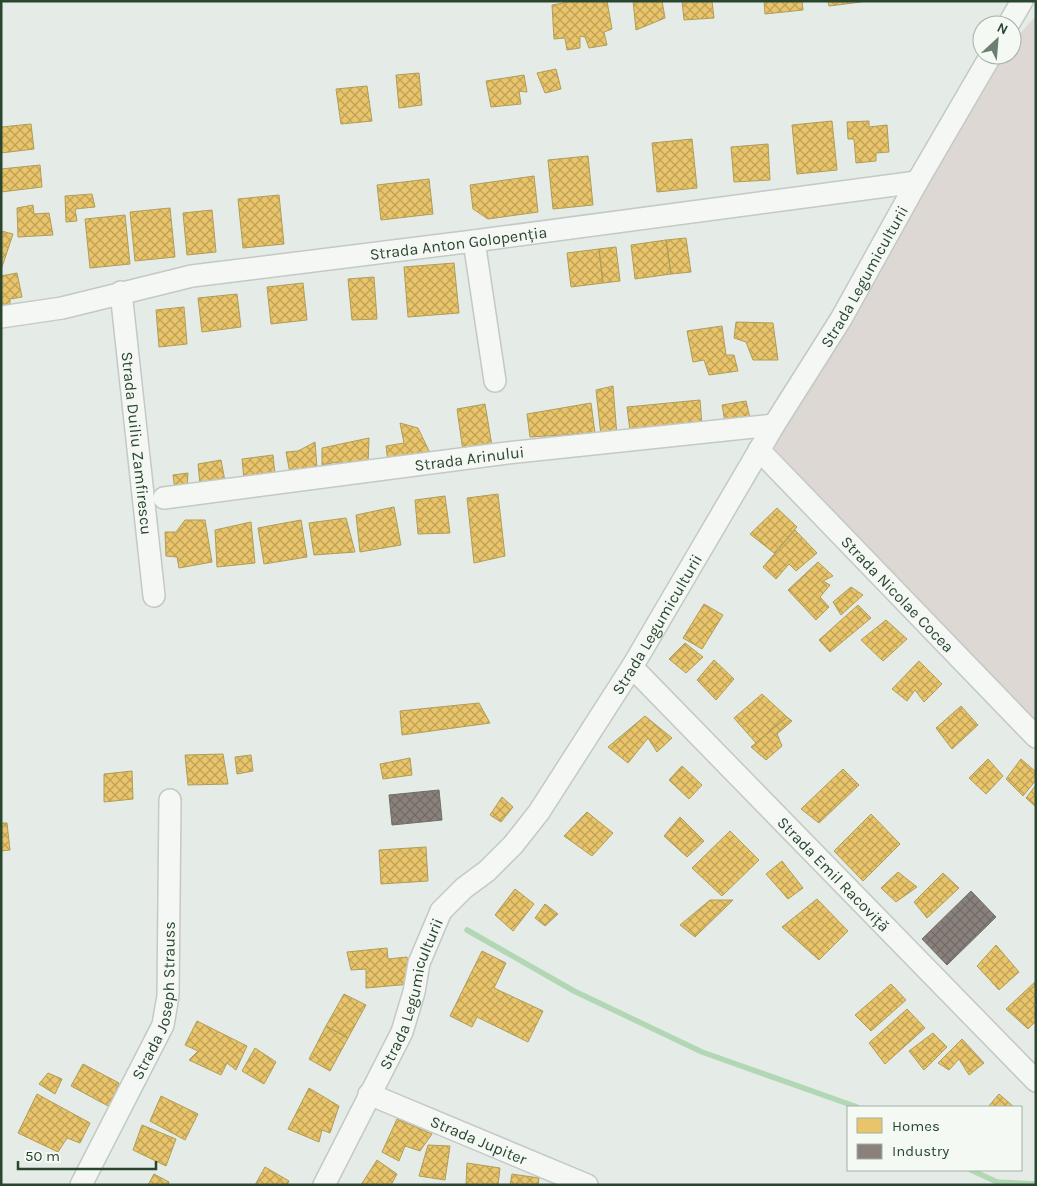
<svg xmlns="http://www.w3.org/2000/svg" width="1037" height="1186" viewBox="0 0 1037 1186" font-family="Karla,sans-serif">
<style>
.green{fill:#ddd8d3}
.homes{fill:url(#homes-cross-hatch);stroke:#af9e58}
.industry{fill:url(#industry-cross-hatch);stroke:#6d7065}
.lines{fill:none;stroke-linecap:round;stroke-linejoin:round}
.stream{stroke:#b2d7b4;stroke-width:5.5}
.minor-casing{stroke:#c3c9c4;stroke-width:24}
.minor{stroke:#f5f7f5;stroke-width:21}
.labels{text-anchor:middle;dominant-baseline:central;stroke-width:5;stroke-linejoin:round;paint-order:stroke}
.street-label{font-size:16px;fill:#29472e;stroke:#f4f9f4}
</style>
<defs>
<pattern id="homes-cross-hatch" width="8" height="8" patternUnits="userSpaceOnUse" patternTransform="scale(1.25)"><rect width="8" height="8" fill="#e9c46a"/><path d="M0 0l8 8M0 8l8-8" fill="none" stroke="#bda158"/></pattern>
<pattern id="industry-cross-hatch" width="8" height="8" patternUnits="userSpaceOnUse" patternTransform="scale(1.25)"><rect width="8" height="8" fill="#8a817c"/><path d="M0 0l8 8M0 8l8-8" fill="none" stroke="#716b66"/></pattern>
</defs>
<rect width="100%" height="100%" fill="#e5ebe6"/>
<!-- green -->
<path class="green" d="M1036,16V726L773,447L1005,55H1012V42Z"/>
<!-- homes -->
<path class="homes" d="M564,1H607L612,29L604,32L607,45L589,48L585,37L580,36V48L567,50L565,38L554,39L552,5L564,3Z
M633,1H662L665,18L636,30Z
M682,1H712L714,18L684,20Z
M764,1H802L803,10L765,14Z
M828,1H861V2L829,6Z
M556,69L561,89L545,93L537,73Z
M419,73L422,105L399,108L396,75Z
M524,75L527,92L519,91L521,104L491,107L486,81Z
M367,86L372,121L341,124L336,89Z
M832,121L837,170L797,174L792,125Z
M869,121V127L887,125L889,152L876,153V161L856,163L854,139H848L847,122Z
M31,124L34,149L1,153V127Z
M692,139L697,188L657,192L652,143Z
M768,144L770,180L734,182L731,147Z
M588,156L593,205L553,209L548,160Z
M40,165L42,187L1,192V169Z
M534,176L538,212L488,219L473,209L470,185Z
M429,179L433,214L381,220L377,185Z
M92,194L95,207L75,209L77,221L66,222L65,196Z
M279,195L284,244L243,248L238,199Z
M33,205L34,214L49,213L53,235L18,237L17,208Z
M170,208L175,257L135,261L130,212Z
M212,210L216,252L187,255L183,213Z
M125,215L130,264L90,268L85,219Z
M1,231L13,234L2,267H1Z
M686,238L691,272L671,274L666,240Z
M666,240L671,274L635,279L631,245Z
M616,247L620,281L603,283L599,249Z
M599,249L603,283L571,287L567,253Z
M454,263L459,313L408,317L404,267Z
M17,273L22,297L10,299V310L1,312V276Z
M374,277L377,319L352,320L348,279Z
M303,283L307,320L271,324L267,287Z
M237,294L241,327L202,332L198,298Z
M184,307L187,344L159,347L156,310Z
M736,322L773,323L778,360H753L746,342L734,338Z
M722,326L726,355H734L738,371L709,375L704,360L693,362L687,331Z
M613,386L617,436H601L596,390Z
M700,400L702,426L630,431L627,407Z
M746,401L750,418L725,422L722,405Z
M591,403L595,433L530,437L527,414Z
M485,404L492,446L463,451L457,409Z
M400,423L418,428L431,455L388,462L386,446L404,443Z
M369,438L368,465L337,469V462L322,465V448Z
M315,442L317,468L290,473L286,452L298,451Z
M273,455L275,474L244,479L242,459Z
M221,460L225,481L200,484L198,464Z
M188,473L187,488L175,490L173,475Z
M498,494L505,556L474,563L467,498Z
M445,496L450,533L418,534L415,500Z
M394,507L401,545L360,552L356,515Z
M777,508L797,527L774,553L750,534Z
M346,518L355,552L314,555L309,523Z
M185,520H205L212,562L179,568L177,557L166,556L165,532H176Z
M301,520L307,557L264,564L258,528Z
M251,522L255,563L217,567L215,530Z
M795,530L817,553L796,571L789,564L776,579L763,567Z
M818,562L833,576L823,581L830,585L820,597L829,607L816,620L788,590Z
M851,587L863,595L841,615L833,602Z
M704,604L723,615L702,649L683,638Z
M858,605L871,618L830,652L819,640Z
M886,620L907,639L883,661L861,640Z
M685,643L703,657L686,673L669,659Z
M714,660L734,679L716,700L697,680Z
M919,661L942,684L924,702L915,690L907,701L892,689Z
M762,694L787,717L756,743L734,718Z
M479,703L490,723L402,735L400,711Z
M961,706L978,725L952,749L936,728Z
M645,716L672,738L657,752L648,738L628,763L608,747Z
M787,717L792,721L777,734L782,746L766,760L751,747Z
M223,754L228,784L188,785L185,755Z
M251,755L253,771L237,774L235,757Z
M410,758L412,775L383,779L380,764Z
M988,759L1003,776L986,794L969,778Z
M1021,759L1036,772V780L1023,796L1006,779Z
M682,766L702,785L689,799L669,780Z
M843,769L859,785L819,823L801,809Z
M132,771L133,799L104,802V774Z
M1036,785V807L1026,798Z
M502,797L513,807L501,822L490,815Z
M587,812L613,833L592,856L564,836Z
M871,814L900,844L863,881L834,851Z
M680,817L704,841L687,857L664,836Z
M1,823H7L10,850L1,851Z
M730,831L759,860L722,896L692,868Z
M426,847L428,881L381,884L379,850Z
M782,861L803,888L788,899L766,874Z
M898,872L917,887L896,902L881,888Z
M943,873L959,888L927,918L914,902Z
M515,889L534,904L513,931L495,915Z
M817,899L848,931L819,960L782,927Z
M710,900H733L695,937L680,925Z
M545,904L558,914L545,926L535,918Z
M996,945L1019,972L999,990L977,966Z
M387,948L388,959L407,957L411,984L366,988V969L351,970L347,952Z
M482,951L506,963L494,988L543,1011L528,1042L477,1017L472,1027L450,1016Z
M1036,981V1002L1033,1005L1036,1007V1021L1028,1029L1006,1009Z
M891,984L906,1000L871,1031L855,1015Z
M344,994L366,1005L348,1038L326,1026Z
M907,1009L925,1028L885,1064L869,1043Z
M197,1021L247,1046L236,1070L227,1063L221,1075L189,1060L198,1051L185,1045Z
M326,1026L348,1038L330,1071L309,1059Z
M933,1033L947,1047L924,1070L909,1051Z
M962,1039L984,1063L969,1075L959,1059L949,1070L938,1063Z
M255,1048L276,1062L264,1084L242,1071Z
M83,1064L119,1083L110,1107L71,1086Z
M48,1073L62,1079L55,1094L39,1084Z
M309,1088L339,1106L330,1133L322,1130L319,1142L288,1129Z
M37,1094L90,1123L80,1143L67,1138L58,1152L18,1133Z
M999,1094L1014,1107H988Z
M161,1096L198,1114L185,1140L150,1121Z
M397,1119L432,1134L420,1151L405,1146L399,1161L382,1152Z
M142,1125L176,1139L166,1166L133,1150Z
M428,1145L450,1146L445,1180L419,1176Z
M377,1160L397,1174L391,1185H361Z
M467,1163L500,1168L498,1185H466Z
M265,1167L289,1181L287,1185H255Z
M154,1174L169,1182L168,1185H148Z
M512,1174L539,1178L538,1185H510Z"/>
<!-- industry -->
<path class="industry" d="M439,790L442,820L392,825L389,795Z
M971,891L996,917L947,965L922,939Z"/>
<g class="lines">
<!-- stream -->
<path class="stream" d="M467,930L574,991L702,1052L857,1107
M971,1170L997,1182L1036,1184"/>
<!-- minor casing -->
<g class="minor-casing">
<g id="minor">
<path d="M1008,25L1022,1"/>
<path d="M474,241L495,381"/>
<path id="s1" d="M121,292L154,596"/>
<path id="s2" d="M1,317L62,308L192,276L474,241L917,182"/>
<path id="s3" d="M759,450L1036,737"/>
<path id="s4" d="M164,498L507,453L774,425"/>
<path id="s5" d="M632,667L1036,1081"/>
<path id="s6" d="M369,1094L587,1185"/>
<path id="s7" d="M81,1185L163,1025L168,996L170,800"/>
<path id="s8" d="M324,1185L402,1032L414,992L419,963L441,911L464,888L487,871L513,845L539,812L632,667L774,425L841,319L917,182L991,55"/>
</g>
</g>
<!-- minor -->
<use href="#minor" class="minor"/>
</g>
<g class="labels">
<!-- street labels -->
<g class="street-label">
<text stroke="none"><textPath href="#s2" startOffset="464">Strada Anton Golopenția</textPath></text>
<text stroke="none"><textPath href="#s8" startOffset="1066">Strada Legumiculturii</textPath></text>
<text stroke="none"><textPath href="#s1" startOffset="152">Strada Duiliu Zamfirescu</textPath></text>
<text stroke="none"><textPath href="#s4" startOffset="308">Strada Arinului</textPath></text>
<text stroke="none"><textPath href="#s3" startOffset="200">Strada Nicolae Cocea</textPath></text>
<text stroke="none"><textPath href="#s8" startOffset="661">Strada Legumiculturii</textPath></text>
<text stroke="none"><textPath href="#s5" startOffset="289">Strada Emil Racoviță</textPath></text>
<text stroke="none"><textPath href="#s8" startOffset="211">Strada Legumiculturii</textPath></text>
<text stroke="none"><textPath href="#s7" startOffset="202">Strada Joseph Strauss</textPath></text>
<text stroke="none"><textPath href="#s6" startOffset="119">Strada Jupiter</textPath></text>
</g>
</g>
<!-- border -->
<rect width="1037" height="1186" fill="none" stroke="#29472e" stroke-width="5"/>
<!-- legend -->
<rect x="847" y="1106" width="175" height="65" fill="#f4f9f4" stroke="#a3b2a5"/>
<rect x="857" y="1118" width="25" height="15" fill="#e9c46a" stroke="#a3b2a5"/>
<text x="892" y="1131" font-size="15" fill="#29472e">Homes</text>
<rect x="857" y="1144" width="25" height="15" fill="#8a817c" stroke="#a3b2a5"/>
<text x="892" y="1156" font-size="15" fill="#29472e">Industry</text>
<!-- north arrow -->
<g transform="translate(997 40) rotate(26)"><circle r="24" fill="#f4f9f4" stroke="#a3b2a5"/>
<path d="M0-4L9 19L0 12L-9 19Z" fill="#6b806e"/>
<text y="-8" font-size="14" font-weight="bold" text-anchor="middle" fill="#29472e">N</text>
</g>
<!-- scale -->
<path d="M18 1161v8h138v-8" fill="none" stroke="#29472e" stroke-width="2.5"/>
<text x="25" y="1161" font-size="15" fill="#29472e" stroke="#f4f9f4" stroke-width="4" paint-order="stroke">50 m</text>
</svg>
